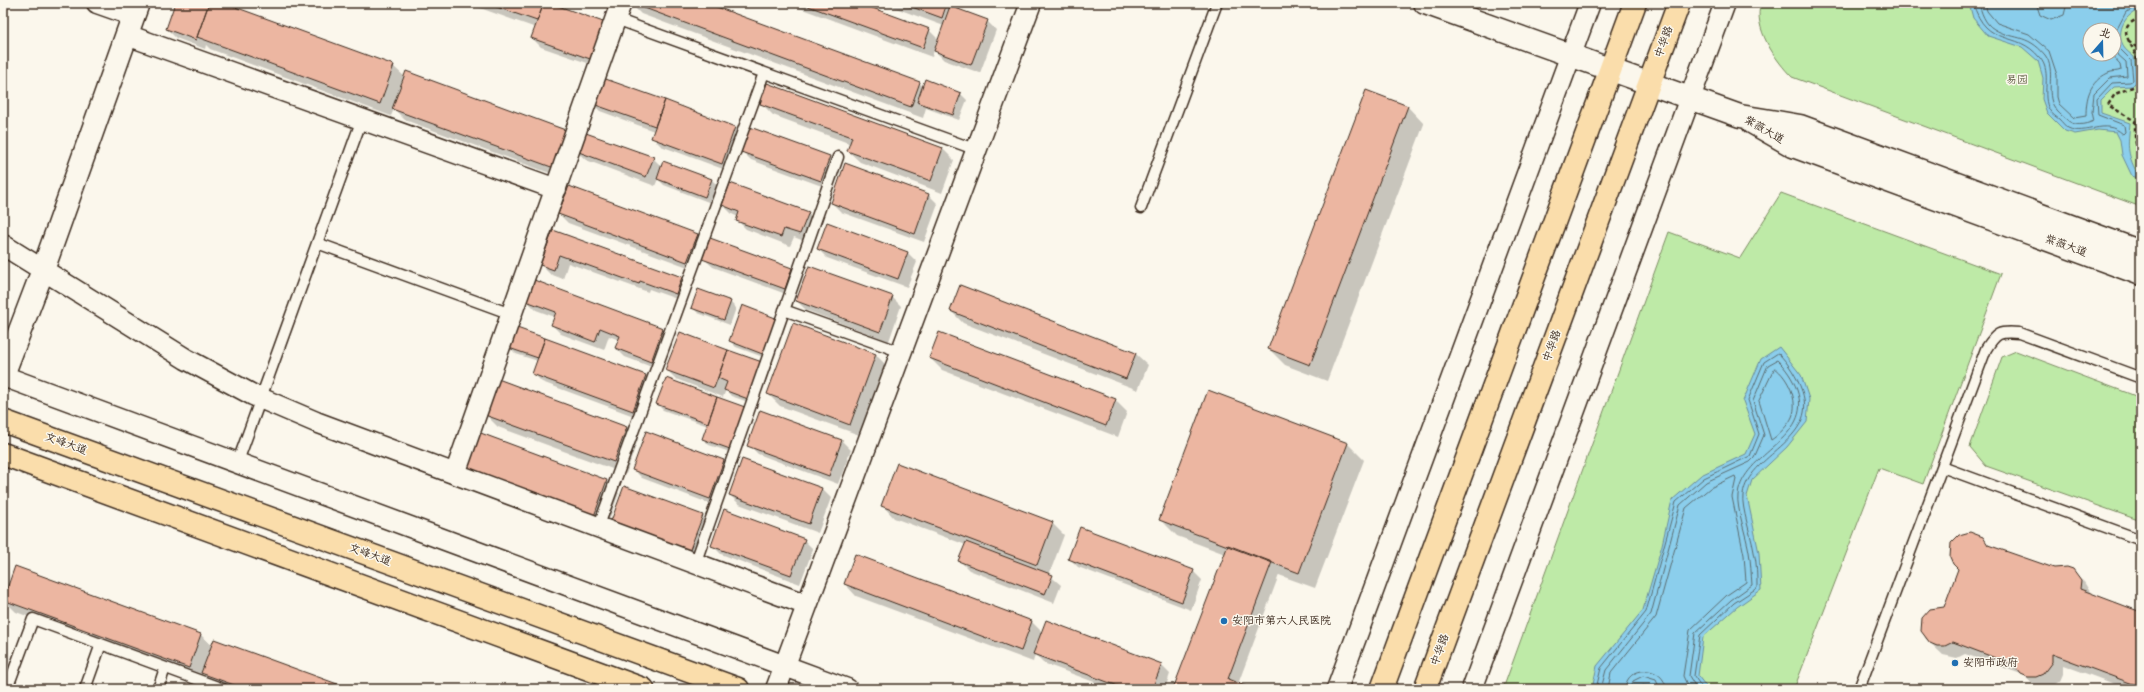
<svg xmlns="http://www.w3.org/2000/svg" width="2144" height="692" viewBox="0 0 2144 692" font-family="Kalam,'LXGW WenKai TC',sans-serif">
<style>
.green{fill:#beeaa7;stroke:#7c8a62;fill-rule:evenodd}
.water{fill:#8bceec;stroke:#6b8c9a;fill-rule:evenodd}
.shadow{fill:#0003}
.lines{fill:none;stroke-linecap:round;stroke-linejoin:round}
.shore{stroke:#5b6c70;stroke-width:1}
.building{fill:#ecb6a1;stroke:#3b2a1e}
.lane-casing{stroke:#3b2a1e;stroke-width:13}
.street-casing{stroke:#3b2a1e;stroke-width:23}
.secondary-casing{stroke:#3b2a1e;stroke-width:25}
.primary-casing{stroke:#3b2a1e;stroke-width:25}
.highway-casing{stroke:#3b2a1e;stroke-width:25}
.path{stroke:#3b2a1e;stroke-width:2.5;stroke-dasharray:4 3;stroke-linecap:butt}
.lane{stroke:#fbf7ec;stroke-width:10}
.street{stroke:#fbf7ec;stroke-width:20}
.secondary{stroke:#fbf7ec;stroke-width:22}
.primary{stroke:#faddab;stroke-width:22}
.highway{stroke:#faddab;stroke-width:22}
.poi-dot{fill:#1f6fb2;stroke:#fbf7ec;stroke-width:1.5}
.labels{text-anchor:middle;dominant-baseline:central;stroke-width:3;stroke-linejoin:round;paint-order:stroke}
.street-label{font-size:11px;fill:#3b2a1e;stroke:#fbf7ec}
.park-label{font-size:11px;fill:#5c5a40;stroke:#fbf7ec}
.poi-label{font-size:11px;fill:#3b2a1e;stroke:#fbf7ec;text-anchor:start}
</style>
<rect width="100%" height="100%" fill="#fbf7ec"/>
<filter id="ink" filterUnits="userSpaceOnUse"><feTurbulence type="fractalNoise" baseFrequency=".025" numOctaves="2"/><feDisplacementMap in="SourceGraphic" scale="8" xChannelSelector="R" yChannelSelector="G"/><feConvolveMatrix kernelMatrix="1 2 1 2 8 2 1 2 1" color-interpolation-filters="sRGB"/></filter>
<g filter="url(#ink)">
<!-- green -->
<path class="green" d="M1761,3H2141V207L1792,77C1776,61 1752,27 1761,3ZM2090,30H2114V54H2090Z
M1781,193L2001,274L1923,484L1879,468L1794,689H1503L1669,232L1740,258Z
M2016,351L2141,398V521L1986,466L1970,447L2002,357Z"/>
<!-- water -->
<path class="water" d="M1969,3H2044L2051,5L2069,3H2141V10C2125,13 2116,31 2123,46C2125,50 2131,54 2134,57L2137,81L2132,86L2114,87L2101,100V113L2130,123C2128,145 2126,152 2137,173H2141V179L2132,176L2122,155L2120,140L2116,132L2098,130L2075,134L2065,131L2047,113L2042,99L2043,78L2038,61L2022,47L1988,36L1973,18ZM2090,30H2114V54H2090Z
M1779,347L1801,375L1809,399L1807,422L1787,447L1752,480L1747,496L1759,553L1761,590L1737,607L1703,637L1698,676L1708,689H1656L1643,685L1638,689H1592L1597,666L1643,610L1662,545L1672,500L1701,475L1746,454L1755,434L1743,401L1761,359Z"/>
<!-- shadow -->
<path class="shadow" d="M177,3H221L393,66L405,77L653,158L662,167L711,179L717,185L711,203L664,185L658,179L655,186L586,160L576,151L566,179L405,120L394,109L391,116L210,49L206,45L205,49L176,38L167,29Z
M466,3H547L602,68L541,47L532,38L536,28Z
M630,3H703L919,83L923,87L925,81L961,94L967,100L959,120L926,108L923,118L641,14Z
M786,3H856L929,30L939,40L944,26L882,3H963L960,10L987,21L996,30L980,73L944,60L934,50L932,57Z
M600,78L735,127L744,136L731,172L661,146L652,137L654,131L600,111L591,102Z
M1366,92L1408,107L1424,124L1327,381L1285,365L1269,349Z
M761,103L942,148L954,160L942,193L860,162L848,151L851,144L773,115Z
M751,128L830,157L839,166L830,189L751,160L742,151Z
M846,165L929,195L938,204L924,242L841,212L832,203Z
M723,205L808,213L817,222L809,243L794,237L790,246L746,229L737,220L738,217L732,214Z
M559,214L697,235L706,244L696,270L568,223Z
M553,231L681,278L690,287L685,302L649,289L648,292L568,263L563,279L550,274L541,265Z
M818,249L908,253L917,262L907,287L827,258Z
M703,258L792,269L801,278L794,297L713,267Z
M534,282L663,329L672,338L660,370L625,357L616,348L619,340L609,336L604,350L561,334L552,325L555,317L536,310L527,301Z
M892,297L901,306L889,341L806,310L797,301Z
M730,302L736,308L730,325L698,313L692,307Z
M742,306L771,360L736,347L730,341Z
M951,311L1136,354L1148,365L1138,390L963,323Z
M510,348L645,376L654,385L642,419L542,382L533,373L538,361L516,354Z
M728,351L754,404L731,396L726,390L723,397L676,379L667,370Z
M875,354L887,366L862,436L780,406L768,394Z
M930,358L1115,400L1127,412L1118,437L942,370Z
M657,404L745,408L736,454L709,445L703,439L708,426L663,410Z
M761,411L842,441L851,450L838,484L758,454L749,445Z
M486,415L627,428L638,439L626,474L498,427Z
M646,432L724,461L733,470L719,507L642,478L633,469Z
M479,434L607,481L619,493L605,531Z
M1347,443L1364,460L1315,588L1279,575L1238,684L1252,689H1174L1225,554L1177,536L1160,519Z
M742,460L822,489L831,498L818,533L739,504L730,495Z
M883,506L1052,523L1064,535L1049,575L1061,585L1054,603L969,570L960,561L966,545L894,518Z
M702,516L711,525L698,561L620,532Z
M1982,538L1992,548L2054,569L2072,570L2084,582L2092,595L2141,613V689H2128L2063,665V674L2060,681L2048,689L2041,688L2034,686L2024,675L1965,654L1957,658L1943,655L1925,638L1922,624L1945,608L1959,569Z
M804,540L813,549L800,584L721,554L712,545Z
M855,555L1032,622L1042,632L1161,665L1170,674L1165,689H1113L1043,663L1035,655L1033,662L856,596L845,584Z
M1069,558L1193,571L1202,580L1191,610L1078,567Z
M16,567L201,635L212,646L348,689H226L214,685L203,673L200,680L16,612L4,600Z"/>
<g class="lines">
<!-- shore -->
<path class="shore" d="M1973,3C1987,50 2016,28 2040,58C2053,73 2040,95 2050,111C2052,114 2056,117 2059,119C2062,122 2065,126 2068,128C2086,137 2104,117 2123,134L2125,132L2124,125L2098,115L2097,99L2112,83L2130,82L2133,80L2131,60L2120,49L2116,31L2126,12L2141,6
M1979,3C1981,12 1985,24 1994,29C2012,40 2027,33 2045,55C2057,71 2044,93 2055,108C2057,112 2062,116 2066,119C2074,127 2084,125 2094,121L2092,112L2094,94L2110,78L2127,76L2126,62L2116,53L2114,48
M1985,3L1987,11L1997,23L2029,34L2049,51L2057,75V97L2059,104L2074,118L2086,116C2086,98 2089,82 2108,73C2112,71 2117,72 2121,70L2120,65L2110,54
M2036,3L2040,15L2051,20L2064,15L2067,3
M1775,368C1788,377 1799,401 1792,417C1789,424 1778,436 1771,440L1759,401Z
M1596,689L1601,668L1646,612L1676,502L1704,478L1750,456L1759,434L1748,400L1764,362L1778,353C1789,364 1797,377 1802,391C1819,441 1748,454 1743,495C1741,507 1752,538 1754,552C1757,563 1757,576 1757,588L1734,603L1700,635L1694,676L1703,689
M1601,689L1606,670L1651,614L1680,505L1706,482L1750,462L1754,458L1764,435L1753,401L1768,365L1777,360C1786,368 1793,379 1797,390C1814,439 1743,452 1738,495C1736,507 1747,538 1749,552C1751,563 1751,574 1752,585L1731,600L1695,633L1689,676L1697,689
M1608,689L1611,673L1656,617L1686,508L1710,488L1735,476L1736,479L1732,497L1744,555L1746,582L1727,595L1690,630L1683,676L1689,689
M1625,689C1626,664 1665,665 1666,689
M1631,689L1633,681L1643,676L1656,680L1660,689"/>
</g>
<!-- building -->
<path class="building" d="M175,3H209L196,40L166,29Z
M209,3H224L394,65L380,104L197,37Z
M485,3H544L537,21Z
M544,3H550L606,23L593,60L531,38Z
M631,3H706L920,82L911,107Z
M800,3H859L930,29L923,48Z
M901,3H947L942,18Z
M950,6L988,20L971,65L934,51Z
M406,71L568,131L554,168L392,109Z
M600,77L665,100L655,126L590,103Z
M925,79L961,93L953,115L917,102Z
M767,83L943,148L931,181L847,151L852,137L760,104Z
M1366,90L1408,106L1310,365L1268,349Z
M665,100L735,127L722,164L651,138Z
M750,127L830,156L821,181L741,152Z
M583,132L654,157L646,177L576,151Z
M663,161L712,179L705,197L657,179Z
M845,163L929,194L915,234L831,203Z
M730,183L809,212L800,234L784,229L781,237L736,221L739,212L722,205Z
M569,186L698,234L687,262L558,214Z
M827,222L908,252L898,279L817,249Z
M553,230L682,277L676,294L640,281L639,284L559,255L554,270L540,265Z
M710,238L792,268L785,289L702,259Z
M809,266L893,296L880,332L796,301Z
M534,280L663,328L651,362L615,348L620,336L600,328L595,342L551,325L556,312L526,301Z
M960,285L1136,353L1126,379L950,311Z
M698,289L731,301L724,320L691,308Z
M742,305L778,319L765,355L729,341Z
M793,323L876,354L850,425L767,394Z
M517,328L545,338L538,358L509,348Z
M680,332L728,350L714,388L665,370Z
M939,332L1116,399L1106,426L929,358Z
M545,338L646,375L633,411L532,374Z
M728,350L762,362L748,399L724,390L727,382L718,378Z
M666,378L717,397L708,423L656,404Z
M498,379L627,427L614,462L485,415Z
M1208,390L1348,443L1299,573L1159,520Z
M717,397L745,407L730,449L702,439Z
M760,410L842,440L829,476L747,446Z
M646,431L724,460L710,499L632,470Z
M478,432L607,480L593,519L464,472Z
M742,459L822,488L809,524L729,495Z
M897,463L1053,522L1037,565L881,506Z
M624,486L703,515L689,552L610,524Z
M724,509L805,539L791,575L711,546Z
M1080,527L1194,570L1182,602L1068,559Z
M1970,532L1983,537L1988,545L2054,568L2067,567L2073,569L2081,580L2080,589L2141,612V687L2052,654V662L2043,674L2036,677H2028L2021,674L2014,665L1953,642L1945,646H1937L1930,643L1921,631L1922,618L1930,609L1944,607L1958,569L1953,564L1950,557L1951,543L1959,535Z
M966,542L1053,575L1045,594L958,561Z
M1228,545L1272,562L1228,679L1252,689H1173Z
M855,554L1032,621L1021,651L844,584Z
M15,566L201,634L189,668L3,600Z
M1046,620L1162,664L1152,689H1126L1033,654Z
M214,639L351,689H245L201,673Z"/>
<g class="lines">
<!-- lane casing -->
<g class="lane-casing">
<path id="lane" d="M616,19L977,150
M1141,208L1217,3
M317,243L511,314
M784,310L901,352
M237,464L362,119
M1942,467L2141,540
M598,528L764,73
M695,564L838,157
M7,689L33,619L223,689
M85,689L101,644
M158,689L165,668
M1859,689L1986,349C1996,333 1999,331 2019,333L2141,378"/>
</g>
<!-- street casing -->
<g class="street-casing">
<path id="street" d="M97,3L134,16
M127,35L556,189
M3,245L186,359L253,395L316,422L807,605
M3,376L847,689
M455,474L621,3
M776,689L1031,3
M1337,689L1590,3
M1472,689L1725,3"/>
</g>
<!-- secondary casing -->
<g class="secondary-casing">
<path id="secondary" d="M1425,3L1740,116L1800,126L2141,252
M1753,123L1793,146L2141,274
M3,375L43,270L138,3"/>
</g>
<!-- primary casing -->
<g class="primary-casing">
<path id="primary" d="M3,421L738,689
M3,454L643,689"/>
</g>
<!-- highway casing -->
<g class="highway-casing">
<path id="highway" d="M1382,689L1635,3
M1425,689L1679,3"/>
</g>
<!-- path -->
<path class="path" d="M2141,18C2114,27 2131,41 2136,56C2140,65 2140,74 2140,84L2115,94L2108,105L2135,121V137L2138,155H2141
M2128,40L2141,51"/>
<!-- lane -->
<use href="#lane" class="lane"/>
<!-- street -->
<use href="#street" class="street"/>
<!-- secondary -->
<use href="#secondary" class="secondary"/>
<!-- primary -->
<use href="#primary" class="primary"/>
<!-- highway -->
<use href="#highway" class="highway"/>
</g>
</g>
<!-- markers -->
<g class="poi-dot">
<circle cx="1224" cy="621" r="4"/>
<circle cx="1955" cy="663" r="4"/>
</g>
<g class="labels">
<!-- street labels -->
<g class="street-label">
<text transform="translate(1664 42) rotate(-70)">中华路</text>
<text transform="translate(1764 130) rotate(30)">紫薇大道</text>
<text transform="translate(2066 246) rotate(20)">紫薇大道</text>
<text transform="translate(1552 346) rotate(-70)">中华路</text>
<text transform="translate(66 444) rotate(20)">文峰大道</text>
<text transform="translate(370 555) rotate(20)">文峰大道</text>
<text transform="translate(1440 650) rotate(-70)">中华路</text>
</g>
<!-- park labels -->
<g class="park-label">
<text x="2017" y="80">易园</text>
</g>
<!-- poi labels -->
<g class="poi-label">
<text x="1232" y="621">安阳市第六人民医院</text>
<text x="1963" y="663">安阳市政府</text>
</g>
</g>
<!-- margin -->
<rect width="2144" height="692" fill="none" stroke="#fbf7ec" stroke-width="16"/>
<rect x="8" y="8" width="2128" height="676" fill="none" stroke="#3b2a1e" stroke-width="1.5" filter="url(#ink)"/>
<!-- north arrow -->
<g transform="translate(2102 42) rotate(20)"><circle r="19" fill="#fbf7ec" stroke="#aea59a"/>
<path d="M0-3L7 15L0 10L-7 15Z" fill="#1f6fb2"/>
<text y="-6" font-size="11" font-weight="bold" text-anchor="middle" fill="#3b2a1e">北</text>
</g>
</svg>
